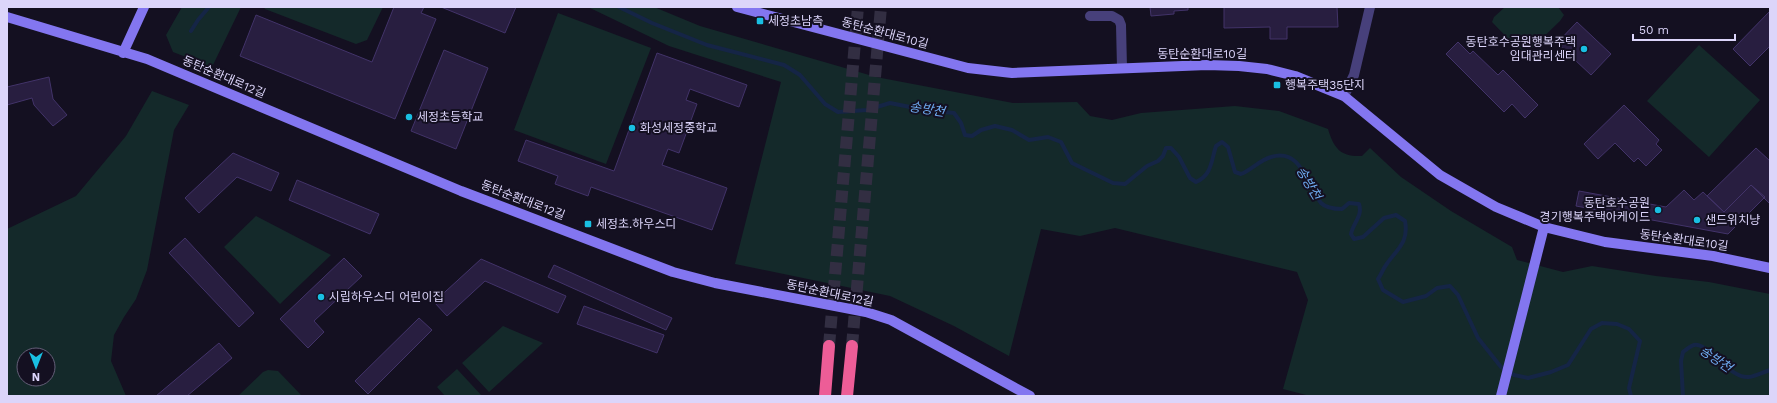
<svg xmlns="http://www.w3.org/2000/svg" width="1777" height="403" viewBox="0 0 1777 403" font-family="'Work Sans','Noto Sans KR',sans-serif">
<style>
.green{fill:#14292a;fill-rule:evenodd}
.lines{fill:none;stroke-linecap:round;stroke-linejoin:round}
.stream{stroke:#152546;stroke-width:4}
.building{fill:#281e40;stroke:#423369}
.highway-tunnel{stroke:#322e42;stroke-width:12;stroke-dasharray:12 6;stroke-linecap:butt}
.street{stroke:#47407b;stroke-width:10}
.secondary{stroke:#8376f0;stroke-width:10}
.highway{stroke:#ed5d97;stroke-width:12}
.poi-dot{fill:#19bfe2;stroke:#141021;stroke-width:1.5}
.labels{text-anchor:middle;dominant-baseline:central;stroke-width:4;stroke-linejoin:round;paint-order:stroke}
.poi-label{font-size:12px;fill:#dcd5fa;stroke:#141021;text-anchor:start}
.street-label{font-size:12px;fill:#dcd5fa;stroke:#141021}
.water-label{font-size:13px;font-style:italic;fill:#6eaaef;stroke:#141021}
</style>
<rect width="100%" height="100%" fill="#141021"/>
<!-- green -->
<path class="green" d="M182,7H241L212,67L173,52L166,35Z
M264,7H383L367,40L356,44L265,9Z
M588,7H654L700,26L876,77L1013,103L1077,102L1090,116L1112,120L1141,113L1235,106L1279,111L1328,129C1334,149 1341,157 1362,156L1370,148L1401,177L1451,211L1512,247L1517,260L1563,272L1592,266L1656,276L1709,282L1770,294V396H1310L1283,389L1308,300L1297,272L1115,228L1080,236L1041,229L1009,356L954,326L890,296L735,264L781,82L669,46Z
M1505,7H1558L1564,15L1560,21L1530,50L1525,52L1519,50L1492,22L1494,17Z
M558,13L651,48L606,164L514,130Z
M1699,45L1760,100L1709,157L1647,101Z
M152,91L189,105L174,130L147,270L136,299L124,317L114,335L111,361L126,396H7V229L76,196L126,136ZM24,355H48V379H24Z
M256,216L331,255L280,304L224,247Z
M503,326L543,343L489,392L462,363Z
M457,369L482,396H445L437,387Z
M268,370L278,371L302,396H238L263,372Z"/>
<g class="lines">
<!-- stream -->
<path class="stream" d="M619,7L652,23L707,45L784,65L800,75L825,104L838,112L867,110L890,103L925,110L954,113L961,123L965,135L972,136L981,130L995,126L1012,130L1029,140L1048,137L1061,142L1072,163L1113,183L1125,184L1147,166L1158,161L1163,156L1166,148H1171L1179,157L1190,178L1196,182C1212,175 1211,161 1216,146L1222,142L1228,147L1235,172L1241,174C1251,170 1260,160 1271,157C1302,147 1307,187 1321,203C1326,208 1335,209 1342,209L1349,203L1359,204C1363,216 1353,223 1351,234L1354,239L1363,237L1384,218L1396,215L1405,221C1409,243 1397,249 1386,265C1383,269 1381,275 1378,279L1383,290L1403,302L1426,296L1437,288L1450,286L1458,295L1478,338L1501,367L1514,375L1528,378L1551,372L1568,365L1591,329L1602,323L1617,324L1629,329L1640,341L1629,388L1631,396
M191,31L198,20L209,7
M1683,396L1681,361L1683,352C1686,350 1690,346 1694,345C1708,342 1729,379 1749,377C1756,376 1763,372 1770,370"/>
</g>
<!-- building -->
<path class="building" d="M394,7H424L421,13L436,19L395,119L240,56L256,15L372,62Z
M441,7H516L505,33Z
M1150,7H1188V10L1174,11V14L1151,16Z
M1224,7H1337L1338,27H1287V39H1270V27L1224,28Z
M1770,11V46L1750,66L1733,49Z
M1577,22L1611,54L1591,75L1557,43Z
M1458,42L1470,54L1473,51L1498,75L1503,70L1538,105L1525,118L1512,104L1504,112L1446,54Z
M444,50L488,68L456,149L411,131Z
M657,53L747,85L739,107L690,89L686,100L697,104L679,153L668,149L662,165L727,188L712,230L591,187L588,196L555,184L558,176L518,161L526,140L614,171Z
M49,77L53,99L67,115L53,126L34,105L32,98L7,105V87Z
M1624,105L1659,140L1656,144L1662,150L1646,166L1638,158L1634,162L1615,143L1598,159L1584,144Z
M1756,148L1770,161V204L1751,185L1724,212L1707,196Z
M233,153L279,173L271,191L237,177L199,213L185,198Z
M297,180L379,214L370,234L289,200Z
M1751,185L1765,197L1728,234L1576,206L1579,191L1666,207L1684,190L1694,200L1703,192L1724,212Z
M185,238L254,313L239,327L169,253Z
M344,258L362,276L314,321L324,332L308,348L280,319Z
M481,259L566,296L558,313L485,281L447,316L434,302Z
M554,265L672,318L666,330L548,277Z
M584,306L664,335L657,353L577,324Z
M419,318L432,330L368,394L355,381Z
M219,343L232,358L187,396H156Z"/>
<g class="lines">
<!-- highway-tunnel -->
<path class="highway-tunnel" d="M829,346L858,7
M852,346L881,7"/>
<!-- street -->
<path class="street" d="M1090,16H1112L1119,20L1121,25L1122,68
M1344,96L1354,75L1370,7"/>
<!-- secondary -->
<path class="secondary" d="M737,7L968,68L1012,73L1207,65L1239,66L1267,69L1295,76L1344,96L1440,175L1496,207L1544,227L1605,242L1713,256L1770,268
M7,17L147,59L461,191L673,272L715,283L866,312L891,320L1030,396
M123,53L144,7
M1501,396L1544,227"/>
<!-- highway -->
<path class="highway" d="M825,396L829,346
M847,396L852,346"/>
</g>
<!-- markers -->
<g class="poi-dot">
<rect x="756" y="17" width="8" height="8" rx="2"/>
<circle cx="1584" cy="49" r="4"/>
<rect x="1273" y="81" width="8" height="8" rx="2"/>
<circle cx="409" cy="117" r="4"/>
<circle cx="632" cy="128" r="4"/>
<circle cx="1658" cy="210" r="4"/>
<circle cx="1697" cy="220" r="4"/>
<rect x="584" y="220" width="8" height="8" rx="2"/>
<circle cx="321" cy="297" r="4"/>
</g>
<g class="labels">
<!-- poi labels -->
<g class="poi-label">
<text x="768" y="21">세정초남측</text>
<text x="1576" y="42" text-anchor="end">동탄호수공원행복주택<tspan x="1576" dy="14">임대관리센터</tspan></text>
<text x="1285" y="85">행복주택35단지</text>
<text x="417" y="117">세정초등학교</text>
<text x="640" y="128">화성세정중학교</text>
<text x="1650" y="203" text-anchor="end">동탄호수공원<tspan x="1650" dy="14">경기행복주택아케이드</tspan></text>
<text x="1705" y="220">샌드위치냥</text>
<text x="596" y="224">세정초.하우스디</text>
<text x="329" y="297">시립하우스디 어린이집</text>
</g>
<!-- street labels -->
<g class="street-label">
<text transform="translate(885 33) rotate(15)">동탄순환대로10길</text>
<text x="1202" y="54">동탄순환대로10길</text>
<text transform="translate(224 77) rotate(23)">동탄순환대로12길</text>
<text transform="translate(523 200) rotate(21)">동탄순환대로12길</text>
<text transform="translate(1684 240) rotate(8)">동탄순환대로10길</text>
<text transform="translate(830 293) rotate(12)">동탄순환대로12길</text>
</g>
<!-- water labels -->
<g class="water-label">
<text transform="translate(927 109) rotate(9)">송방천</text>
<text transform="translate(1309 183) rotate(59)">송방천</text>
<text transform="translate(1716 359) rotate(35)">송방천</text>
</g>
</g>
<!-- border -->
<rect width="1777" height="403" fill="none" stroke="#dcd5fa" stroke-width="16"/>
<!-- north arrow -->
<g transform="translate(36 367) rotate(180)"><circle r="19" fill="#141021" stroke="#645f78"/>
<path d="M0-3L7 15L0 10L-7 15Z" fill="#19bfe2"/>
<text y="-6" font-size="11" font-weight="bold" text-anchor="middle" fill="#dcd5fa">N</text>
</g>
<!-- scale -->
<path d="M1633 34v6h102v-6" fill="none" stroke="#dcd5fa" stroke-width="2"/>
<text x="1639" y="34" font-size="12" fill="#dcd5fa" stroke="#141021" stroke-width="3" paint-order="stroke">50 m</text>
</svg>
